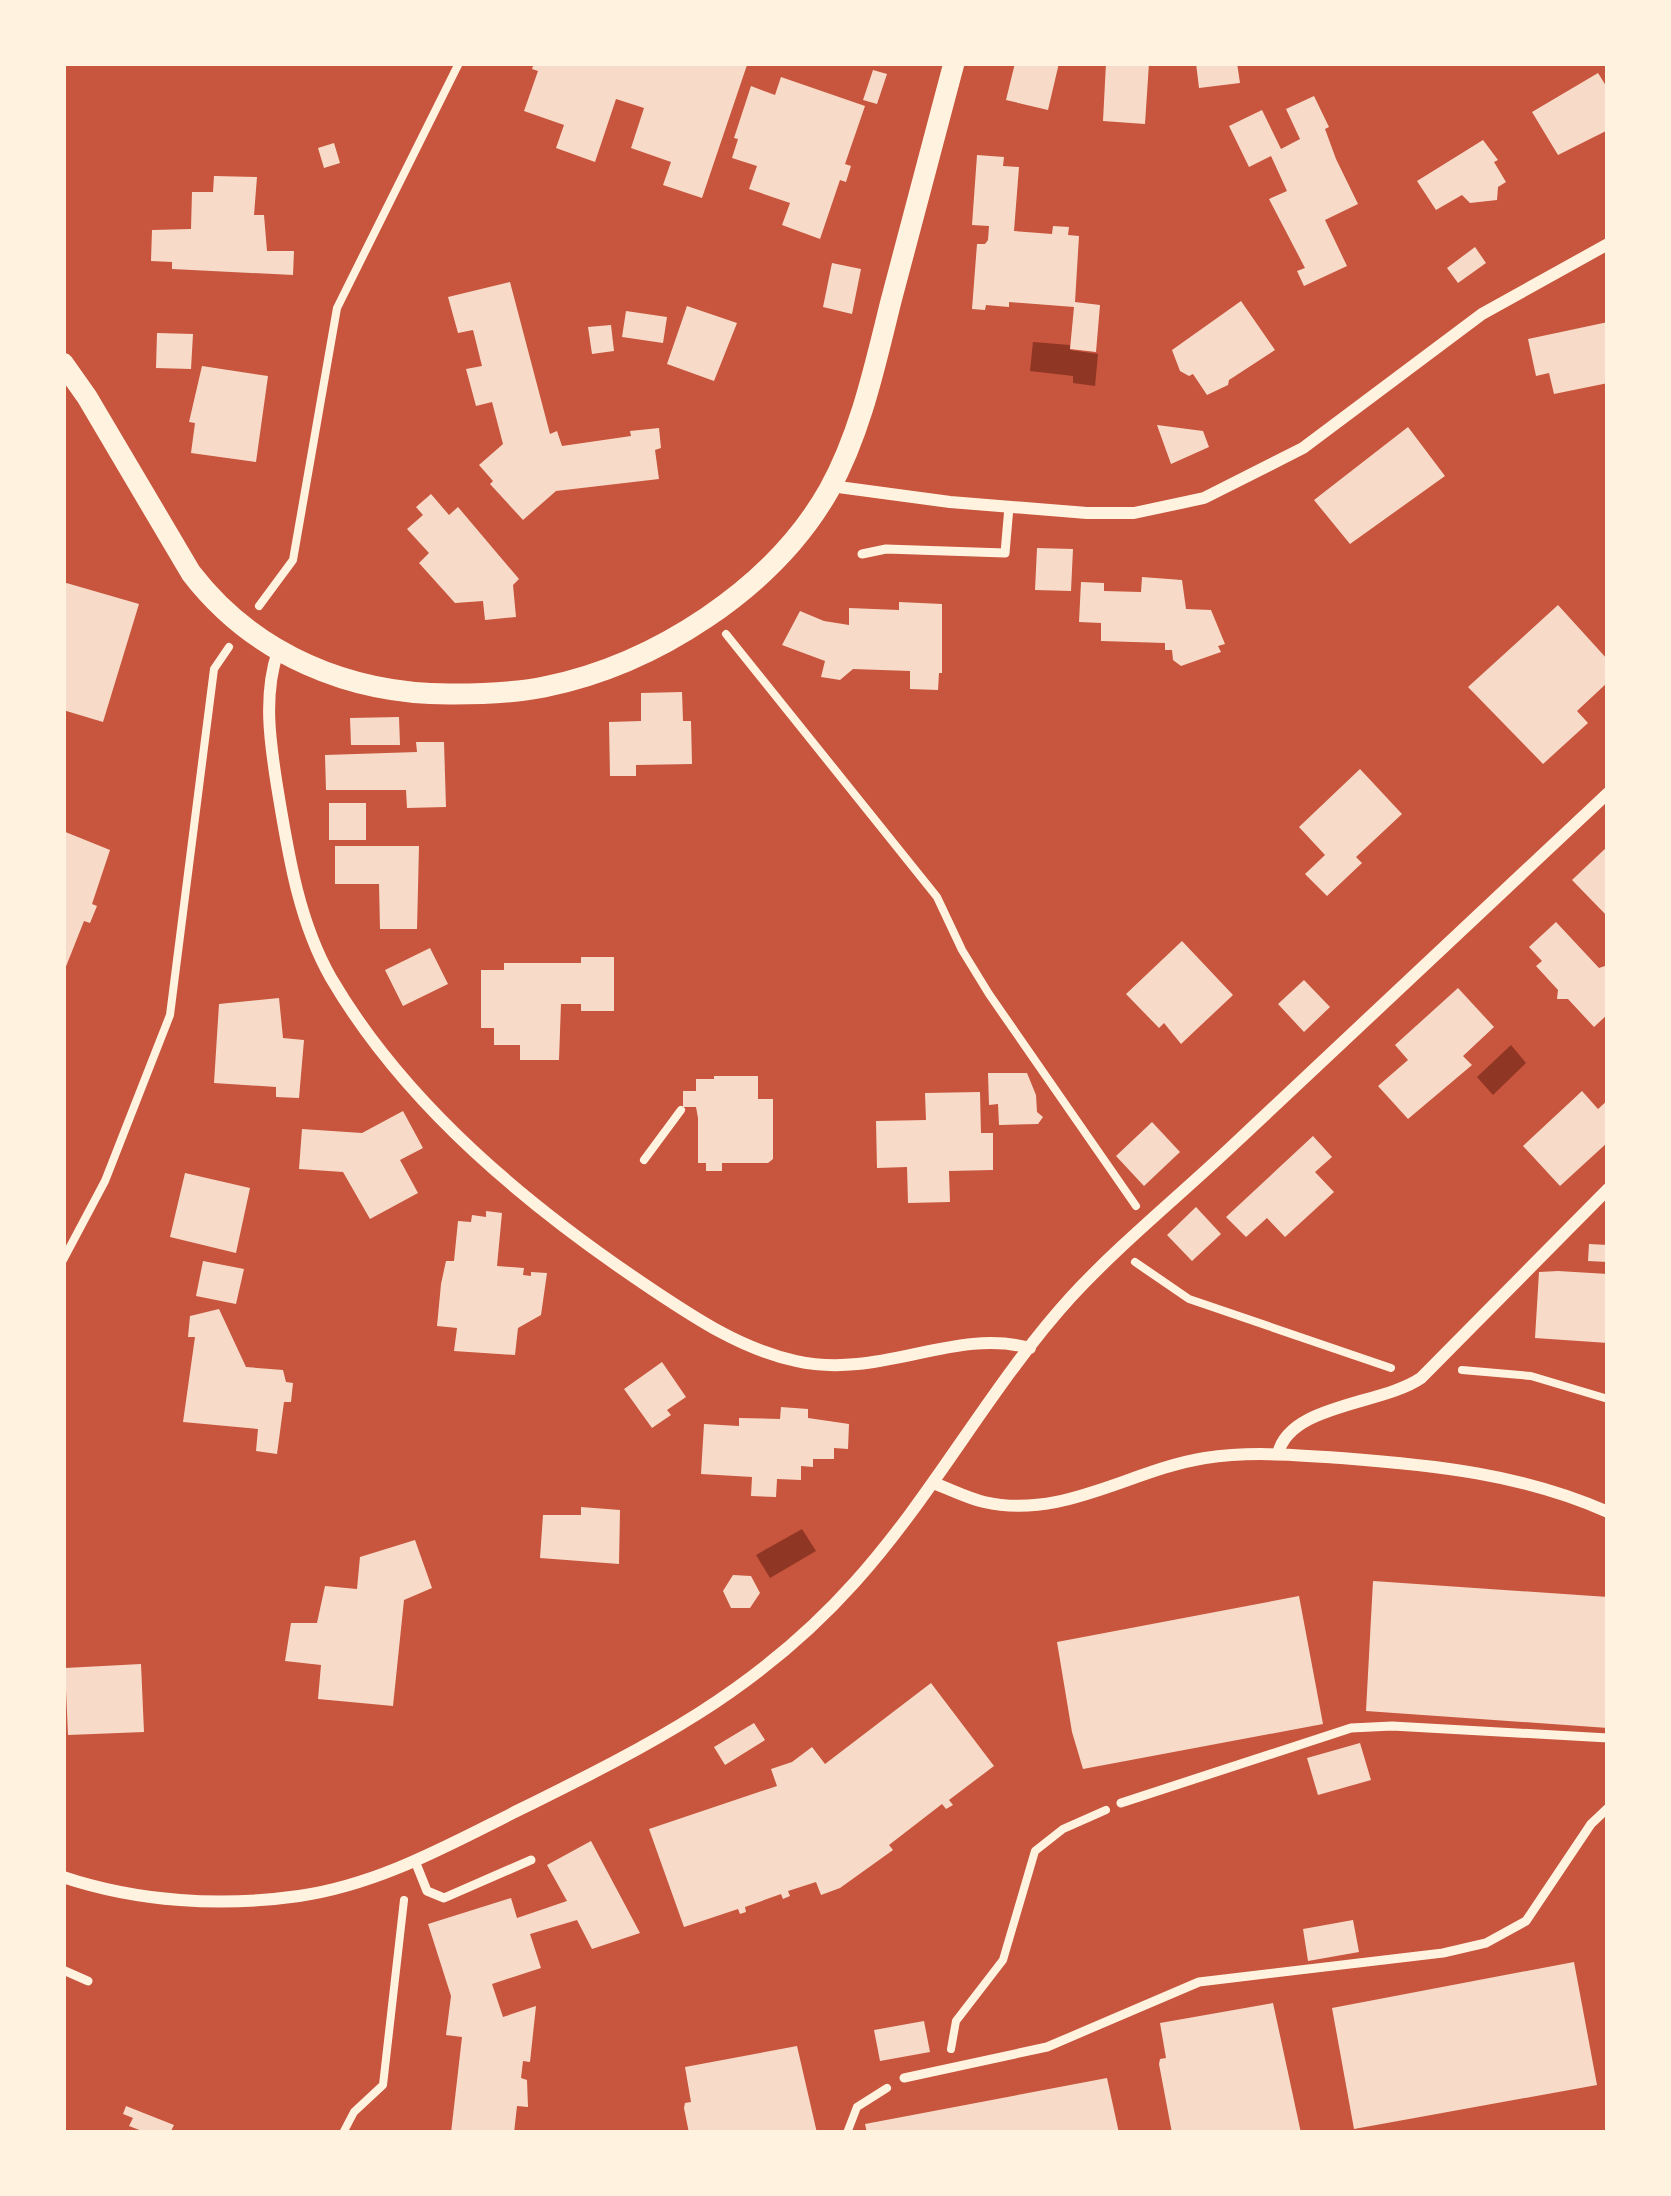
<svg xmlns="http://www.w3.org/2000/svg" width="1671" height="2196" viewBox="0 0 1671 2196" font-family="Poppins,sans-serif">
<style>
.water{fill:#8f3625}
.building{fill:#f7dbc8}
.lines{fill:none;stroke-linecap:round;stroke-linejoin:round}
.path{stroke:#fff3e0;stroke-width:8}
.service{stroke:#fff3e0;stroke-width:9}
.minor{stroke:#fff3e0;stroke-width:12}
.tertiary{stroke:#fff3e0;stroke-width:21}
</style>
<rect width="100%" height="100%" fill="#c8553d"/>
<!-- water -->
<path class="water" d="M1033,342L1070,345V350L1098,354L1095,386L1073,383V376L1030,371Z
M1511,1045L1526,1063L1493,1095L1477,1077Z
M802,1529L816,1551L770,1578L756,1555Z"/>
<!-- building -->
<path class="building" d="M534,63L747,65L702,198L663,185L671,162L631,148L644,108L616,99L595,162L556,148L564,125L524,111L538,71L532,69Z
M1015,63H1059L1048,110L1006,100Z
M1106,63H1149L1145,124L1103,121Z
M1196,63H1237L1240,83L1199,88Z
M873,70L887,74L877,104L863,100Z
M1598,73L1608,89L1606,131L1558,155L1532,112Z
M781,77L865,106L845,164L851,166L846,182L840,180L820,239L782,225L790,203L749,189L757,166L732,158L738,139L734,138L751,86L775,95Z
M1314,96L1329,127L1325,129L1336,159L1358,204L1325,220L1347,266L1304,286L1297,271L1305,268L1269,199L1287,191L1271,156L1249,167L1229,126L1262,110L1281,149L1300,139L1286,109Z
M1483,140L1498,160L1494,162L1506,182L1498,187L1497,200L1470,203L1462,195L1436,210L1417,181Z
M334,143L340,163L324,168L318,148Z
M977,155L1004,157L1003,166L1019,167L1014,231L1052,234L1053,226L1069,227L1068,235L1079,236L1075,302L1100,305L1096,352L1070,349L1074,307L1009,302V307L986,305L985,310L972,309L977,244H985L988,240L989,226L972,225Z
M214,176L257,177L254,215H264L267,251H294L293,275L172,269V262L151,261L152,230L191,229L192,192H213Z
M1475,247L1486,263L1458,283L1447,268Z
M832,263L861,269L852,314L823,307Z
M510,282L550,434L557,431L562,446L631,436L630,431L659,428L661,448L655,450L659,479L556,491L523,520L490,484L493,481L479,465L503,444L492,402L476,406L466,369L482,366L473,330L458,333L448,297Z
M1241,301L1275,350L1229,380L1228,385L1207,395L1193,374L1189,376L1180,371L1172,350Z
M687,306L737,323L714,381L667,364Z
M626,311L667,317L663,343L622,337Z
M1608,322V383L1554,394L1549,373L1536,376L1528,339Z
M611,325L614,351L592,354L588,327Z
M157,333L193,334L191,369L156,368Z
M202,366L268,376L256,462L191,453L195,423L189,422Z
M1157,425L1203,431L1209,447L1171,464Z
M1408,427L1445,476L1350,544L1314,500Z
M431,494L449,515L458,507L519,579L513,585L516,617L485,620L483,601L455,603L419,563L429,553L407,529L423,515L416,507Z
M1037,548L1073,549L1071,591L1035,590Z
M1142,577L1182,580L1186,609L1211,610L1225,644L1218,646L1221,652L1181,666L1173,660L1172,650H1165V643L1101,641V623L1079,622L1081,582L1104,583V591L1141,592Z
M63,582L139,604L103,722L63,710Z
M899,602L942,604V673H939L938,690L910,689V671L853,669L840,680L821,677L825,661L782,645L800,611L824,621L849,625V608L899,610Z
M1558,605L1608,660V682L1577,711L1588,723L1543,764L1468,687Z
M682,692L683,721H691L692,764L636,765V776H610L609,722L641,721V693Z
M399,717L400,745H351L350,718Z
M416,742H444L446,807L407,808L406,790H326L325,755L417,752Z
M1360,769L1402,814L1356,857L1362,863L1327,896L1305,874L1325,855L1299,827Z
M329,803H366V840H329Z
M63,831L110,850L92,904L97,906L90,923L84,921L63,974Z
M335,846H419L417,929H380L379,884H335Z
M1608,846V917L1572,880Z
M1556,922L1599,968L1608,965V1014L1594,1027L1568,999H1557L1558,990L1536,966L1542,961L1529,947Z
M1182,941L1233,995L1181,1044L1164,1023L1159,1028L1126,994Z
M430,948L448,984L403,1006L385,970Z
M581,957H614V1011H581V1004H561L559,1060H520V1045H494V1028H481V970H504V963H581Z
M1304,980L1330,1007L1304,1032L1278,1004Z
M1458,988L1494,1027L1463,1056L1472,1065L1408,1119L1378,1086L1408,1060L1395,1045Z
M279,998L283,1038L304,1040L299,1098L276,1097V1087L214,1083L219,1004Z
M988,1073H1027L1036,1095L1037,1112L1043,1117L1038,1124L999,1125L998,1104L989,1105Z
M714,1076H758V1099H773V1159L768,1163H722V1171H706V1163H698V1118L696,1107H683V1091H696V1079H714Z
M1582,1091L1598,1109L1608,1100V1142L1560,1186L1523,1146Z
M980,1092L981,1133H993V1170L949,1171L950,1202L908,1203L907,1167L877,1168L876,1121L926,1120L925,1093Z
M403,1111L423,1148L400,1160L418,1193L370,1219L343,1172L299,1169L302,1129L362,1133Z
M1152,1122L1180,1152L1144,1186L1116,1156Z
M1313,1136L1332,1157L1315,1172L1334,1192L1285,1237L1267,1218L1246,1237L1226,1217Z
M185,1173L250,1188L236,1253L170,1237Z
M1196,1207L1221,1234L1192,1261L1167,1235Z
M486,1211L502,1213L497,1266L524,1268L523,1275L531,1276V1272L547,1273L541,1315L518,1328L515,1355L454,1351L457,1328L437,1326L441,1284L446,1261H454L458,1221L471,1222L472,1215L486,1217Z
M1589,1244L1608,1245V1262L1588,1261Z
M203,1261L244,1269L236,1304L196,1296Z
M1558,1271L1608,1274V1343L1535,1338L1539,1272Z
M219,1309L246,1367L283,1370L286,1382L293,1383L291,1402H284L277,1454L256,1451L258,1429L183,1422L195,1337H188L190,1316Z
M662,1362L686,1397L667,1410L671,1415L652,1428L624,1389Z
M781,1407L808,1409V1418L849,1424L848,1449L834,1448V1459H813V1467L801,1466V1480L777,1479L776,1497L751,1496L752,1477L701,1474L704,1424L739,1426V1418L780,1419Z
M581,1507L620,1510L619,1564L540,1558L543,1515H581Z
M415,1540L432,1588L404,1600L393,1706L318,1699L321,1665L285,1661L291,1623H317L325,1586L357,1589L360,1557Z
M733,1575L751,1576L760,1593L750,1608H731L723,1591Z
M1373,1581L1608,1597V1728L1366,1711Z
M1299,1596L1323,1724L1083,1769L1072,1732L1057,1642Z
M141,1664L144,1732L68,1735L65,1668Z
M931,1683L994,1766L949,1800L953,1805L946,1809L942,1804L889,1845L893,1850L840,1888L821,1895L816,1882L788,1891L790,1896L783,1899L781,1894L745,1907L746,1912L740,1914L738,1909L684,1927L649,1829L777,1786L771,1769L792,1762L812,1747L825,1764Z
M754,1723L765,1740L725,1765L714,1747Z
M1360,1743L1371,1780L1318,1795L1307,1758Z
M591,1841L640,1933L592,1949L577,1920L530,1934L541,1968L492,1984L503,2017L536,2006L530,2062L523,2061L521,2078L527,2080L528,2107L517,2106L514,2133H451L462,2037L446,2035L451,1996L428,1924L511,1898L517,1918L567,1901L547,1865Z
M1353,1920L1359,1952L1308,1961L1303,1929Z
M1574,1962L1597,2085L1354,2129L1332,2008Z
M1273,2003L1301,2133H1172L1159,2064L1160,2059L1166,2058L1160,2023Z
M924,2021L930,2052L880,2061L874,2030Z
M797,2046L817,2133H689L684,2108L685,2103L691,2102L685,2067Z
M1107,2078L1119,2133H867L865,2124Z
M126,2106L174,2125L170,2133L160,2130L147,2133L129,2126L133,2118L123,2114Z"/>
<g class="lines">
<!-- path -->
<path class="path" d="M259,606L293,560L337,308L459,63
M726,634L937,897L962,950L989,994L1136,1206
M644,1160L681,1110
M63,1260L105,1181L170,1015L214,669L229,647
M1135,1262L1189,1299L1391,1368
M1462,1370L1531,1376L1608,1399
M951,2049L956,2021L1003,1960L1035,1851L1063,1829L1106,1810
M343,2133L354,2112L383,2085L404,1900
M847,2133L857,2107L887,2088"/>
<!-- service -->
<path class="service" d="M862,554L886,549L1005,553L1009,507
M1121,1803L1351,1728L1392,1726L1608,1738
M415,1861L427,1891L444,1898L531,1860
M63,1970L88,1981
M904,2078L1047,2047L1199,1982L1443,1953L1486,1943L1526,1921L1591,1824L1608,1808"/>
<!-- minor -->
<path class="minor" d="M831,486L950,502L1087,513H1134L1204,498L1303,448L1482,314L1608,244
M278,651C263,695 270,742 277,786C288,852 298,920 331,978C406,1106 529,1207 650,1288C695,1318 741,1349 796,1361C880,1380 954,1327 1030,1348
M1278,1454C1289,1404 1382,1405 1421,1378L1608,1189
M933,1483C950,1489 967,1498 984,1502C1063,1520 1130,1470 1205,1458C1250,1451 1296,1455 1341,1458C1433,1465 1523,1474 1608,1512
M63,1877C138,1902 221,1907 299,1896C376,1885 443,1848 511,1814C644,1748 754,1695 855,1582C935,1493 991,1385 1071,1297C1120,1244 1178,1197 1231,1147C1356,1029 1482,911 1608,793"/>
<!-- tertiary -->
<path class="tertiary" d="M63,363L87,397L191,573C254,655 351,695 453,694C484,694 514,693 544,687C654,665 773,589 829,490C861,432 875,365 891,301C912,222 933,142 954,63"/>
</g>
<!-- border -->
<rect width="1671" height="2196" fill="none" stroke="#fff3e0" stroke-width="132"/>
</svg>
